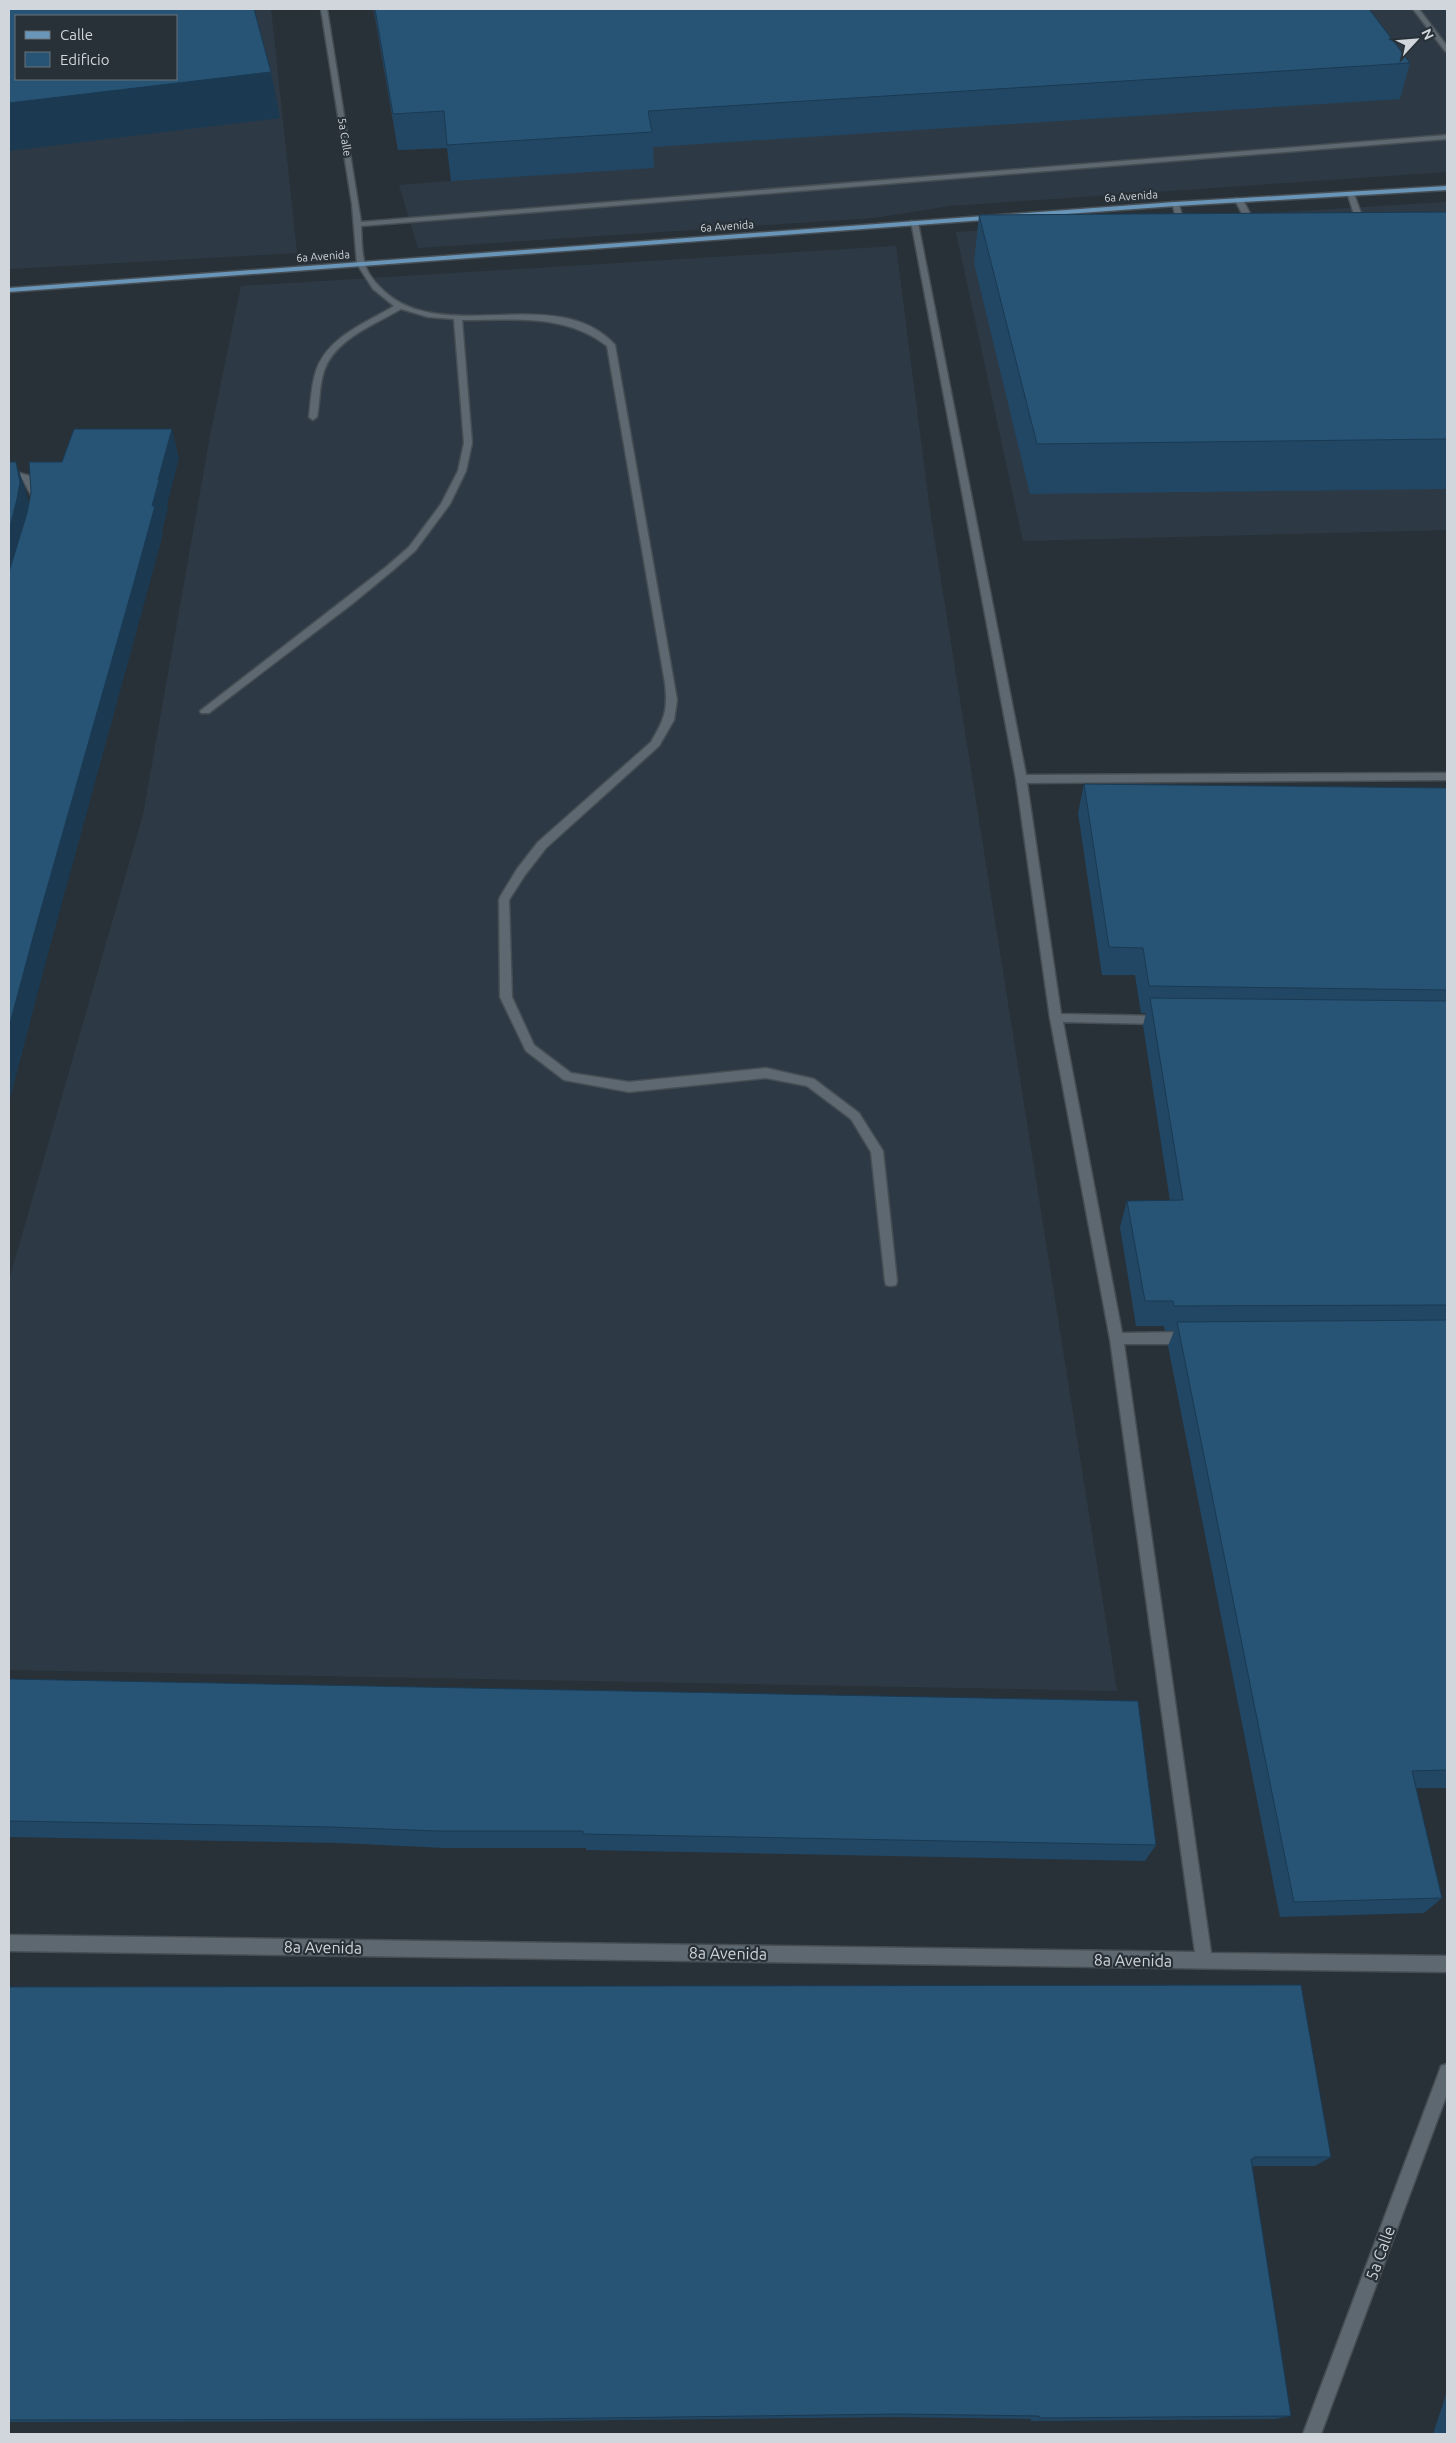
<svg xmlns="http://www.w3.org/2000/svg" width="1456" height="2443" viewBox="0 0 1456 2443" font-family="Ubuntu,sans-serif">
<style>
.built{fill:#2d3a46;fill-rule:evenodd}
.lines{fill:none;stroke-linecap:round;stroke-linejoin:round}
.minor-casing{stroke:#464e54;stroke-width:3}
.major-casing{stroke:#464e54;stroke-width:3}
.minor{fill:#5e6870;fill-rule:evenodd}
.major{fill:#6995b9;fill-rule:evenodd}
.wall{fill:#224765}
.shaded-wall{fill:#1b3a52}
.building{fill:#275375;stroke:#1b3a52;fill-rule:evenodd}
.labels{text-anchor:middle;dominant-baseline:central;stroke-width:4.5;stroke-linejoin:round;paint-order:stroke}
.far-street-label{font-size:11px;fill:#d0d6db;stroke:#283138}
.near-street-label{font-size:16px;fill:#d0d6db;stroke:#283138}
</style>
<rect width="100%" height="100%" fill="#283138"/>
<!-- built -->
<path class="built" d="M9,9H271L297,253L9,269ZM16,16H176V79H16Z
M373,9H1447V172L950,206L873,218L418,248L399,185L451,181L449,148L398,150Z
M1447,202V530L1023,541L956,232Z
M896,246L930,511L1117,1691L9,1670V1280L143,815L210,436L241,286Z"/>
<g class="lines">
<!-- minor casing -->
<g class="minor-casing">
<path id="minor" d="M321,9H327L361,222L1447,135V139L361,226C362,239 361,252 365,264C367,272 373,280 379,286C437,350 556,280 615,345L677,700L674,720L659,746L546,848L525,875L509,900L512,997L534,1045L571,1073L629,1082L766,1068L814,1079L859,1113L883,1151L897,1281L896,1285L891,1286L886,1285L885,1281L871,1152L851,1119L807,1086L766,1078L629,1092L564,1080L526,1051L500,997L499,900L500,897L517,869L538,842L651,742C665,718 668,710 665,683L607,346C565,313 513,320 462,320L472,443L466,471L450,504L415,551L392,571L352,604L209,713H201L200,711L386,567L409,547L441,504L458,471L464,443L454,319L428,317L401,309C374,325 335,339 324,371C319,386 320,402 317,417L313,420L309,417C311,402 311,386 316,371C327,337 366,323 394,306L373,289L357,264L352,204Z
M1413,9H1419L1447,46V52L1445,51Z
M1347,192L1354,194L1366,227L1365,229L1358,227Z
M1236,198L1243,200L1257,227L1256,229L1249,227L1235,200Z
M1172,202L1179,204L1186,232L1179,230Z
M911,221L918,223L1026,775L1447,773V780L1027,783L1061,1014L1160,1016L1166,1020L1160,1024L1063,1022L1122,1333L1187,1332L1192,1334L1194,1338L1192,1342L1187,1344H1124L1211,1953L1447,1956V1972L9,1951V1935L1195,1952L1110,1339L1050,1018L1016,779Z
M9,470L30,476L40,495L38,497H32L23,480L9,476Z
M1447,2064V2094L1321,2434H1303L1439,2072L1441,2066Z"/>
</g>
<!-- major casing -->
<g class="major-casing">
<path id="major" d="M1447,186V190L1175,206L9,292V288L1175,202Z"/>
</g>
<!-- minor -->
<use href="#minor" class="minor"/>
<!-- major -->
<use href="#major" class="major"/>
</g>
<!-- wall -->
<path class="wall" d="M374,9H1369L1410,63L1400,99L653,147L654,168L451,181L447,148L398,150Z
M1447,212V489L1030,494L974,263L979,215Z
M1084,784L1447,788V1788H1416L1442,1898L1424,1913L1280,1917L1168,1346L1174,1331H1165L1164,1326H1136L1120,1227L1127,1201H1170L1143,1025L1146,1013H1141L1135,975H1102L1078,813Z
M9,1679L1156,1845L1145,1861L586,1850V1848H444L341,1843L9,1837Z
M9,1987L1331,2157L1315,2166H1252L1291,2416L1275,2419L1031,2421V2419L894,2417L534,2421L9,2422Z
M1447,2392V2434H1433Z"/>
<!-- shaded-wall -->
<path class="shaded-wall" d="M271,72L280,118L9,151V103Z
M172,429L179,458L167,505L168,508L162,531L163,534L141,615L46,961L9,1103V1027L152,506L158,480Z
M16,462L26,491L30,511L9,598V531Z"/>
<!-- building -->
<path class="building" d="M9,9H254L271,72L9,103ZM16,16H176V79H16Z
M375,9H1369L1410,63L648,111L652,132L447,145L444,111L393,114Z
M1447,212V439L1037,444L979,215Z
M74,429H172L158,480H159L152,506H155L133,586L34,934L9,1027V572L27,513L31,492L29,462H62Z
M9,462H16L20,482L17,499L9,531Z
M1084,784L1447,788V990L1149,986L1143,948L1109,947Z
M1150,998L1447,1001V1305L1174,1306L1173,1301H1145L1127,1201L1183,1200Z
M1447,1320V1770L1412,1771L1442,1898L1294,1902L1177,1322Z
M9,1679L1138,1701L1156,1845L583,1834V1831H437L331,1827L9,1821Z
M1301,1985L1331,2157H1254L1255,2159H1251L1291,2416L1040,2418L1039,2416L899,2414L528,2419L9,2420V1987Z"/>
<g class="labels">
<!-- far-street labels -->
<g class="far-street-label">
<text transform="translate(345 137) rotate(81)">5a Calle</text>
<text transform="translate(1131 196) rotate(-4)">6a Avenida</text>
<text transform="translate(727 226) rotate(-4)">6a Avenida</text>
<text transform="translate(323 256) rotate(-4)">6a Avenida</text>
</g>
<!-- near-street labels -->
<g class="near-street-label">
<text transform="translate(323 1947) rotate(1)">8a Avenida</text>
<text transform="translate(728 1953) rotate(1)">8a Avenida</text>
<text transform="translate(1133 1960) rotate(1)">8a Avenida</text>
<text transform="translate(1380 2253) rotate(-70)">5a Calle</text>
</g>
</g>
<!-- border -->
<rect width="1456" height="2443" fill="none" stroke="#d0d6db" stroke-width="20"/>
<!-- legend -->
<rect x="15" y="15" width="162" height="65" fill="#283138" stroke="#6b7379"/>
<rect x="25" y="31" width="25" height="8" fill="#6995b9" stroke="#6b7379"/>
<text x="60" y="40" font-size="15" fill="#d0d6db">Calle</text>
<rect x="25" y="52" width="25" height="15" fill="#275375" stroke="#6b7379"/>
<text x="60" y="65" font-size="15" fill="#d0d6db">Edificio</text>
<!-- north arrow -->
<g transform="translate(1416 40) rotate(64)" stroke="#283138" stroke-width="4" paint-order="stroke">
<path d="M0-4L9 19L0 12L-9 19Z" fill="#d0d6db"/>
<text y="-8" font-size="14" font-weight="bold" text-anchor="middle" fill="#d0d6db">N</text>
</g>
</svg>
